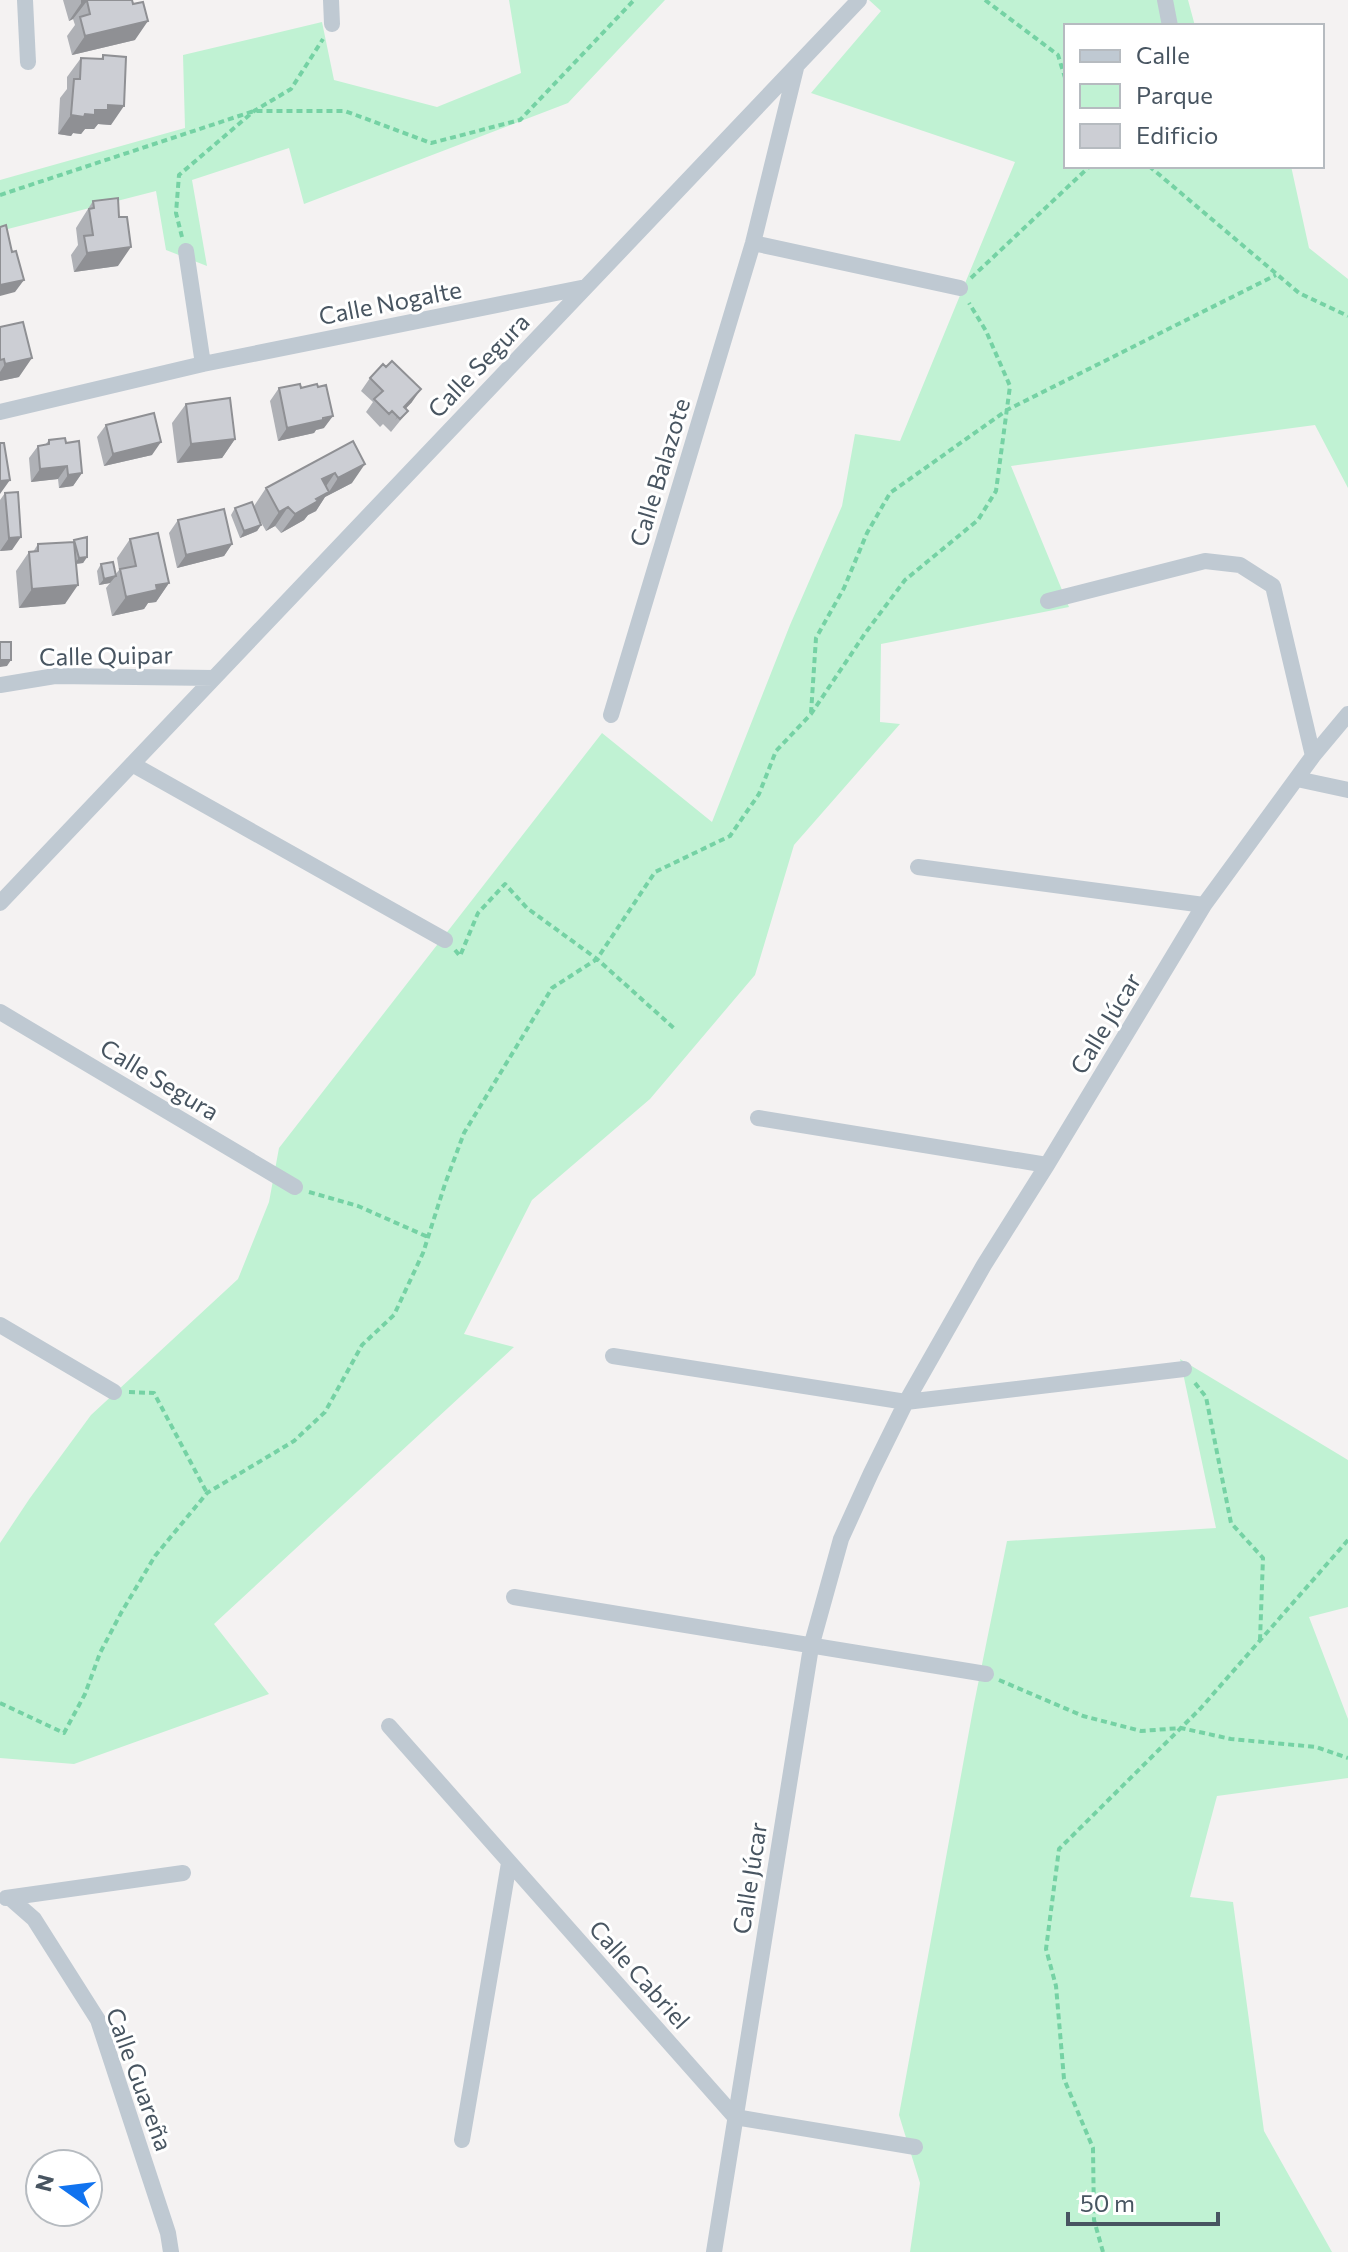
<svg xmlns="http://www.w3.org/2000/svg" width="1348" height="2252" viewBox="0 0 1348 2252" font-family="Commissioner,sans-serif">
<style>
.green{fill:#c0f2d3}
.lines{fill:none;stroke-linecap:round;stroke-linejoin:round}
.path{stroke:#75d2a4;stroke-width:4;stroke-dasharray:6 4;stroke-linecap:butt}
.minor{stroke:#bfc9d2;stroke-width:16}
.wall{fill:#afb1b6}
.shaded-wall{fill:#8f9094}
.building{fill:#ccced4;stroke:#8f9094;stroke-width:2}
.labels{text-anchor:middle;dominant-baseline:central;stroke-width:6;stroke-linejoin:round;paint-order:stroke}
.street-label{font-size:24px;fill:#485561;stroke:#fff}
</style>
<rect width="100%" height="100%" fill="#f4f2f2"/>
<!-- green -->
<path class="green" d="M509,0H665L568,103L304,204L289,148L192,180L207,266L166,250L156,191L0,231V180L185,128L183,55L322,22L334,80L437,107L521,73Z
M869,0H1188L1195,26H1066V166H1291L1309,248L1348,279V488L1315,425L1011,466L1069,607L881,644L880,722L900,724L794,845L755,975L650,1099L532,1200L464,1334L514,1347L214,1624L269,1694L74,1764L0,1758V1543L30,1498L91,1415L238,1279L269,1202L279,1148L602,733L712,822L790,625L842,506L855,434L900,441L1015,162L811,93L881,11Z
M1180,1359L1348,1460V1607L1309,1617L1348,1719V1778L1217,1796L1190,1897L1233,1902L1264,2131L1332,2252H910L920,2183L899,2115L974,1704L1007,1541L1216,1528Z"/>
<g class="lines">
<!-- path -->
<path class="path" d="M985,0L1058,55L1066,81
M1149,166L1299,293L1348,316
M0,195L254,111H345L431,143L520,120L634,0
M182,237L176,213L179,175L254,111L291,89L323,39
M971,278L1090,166
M811,713L816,638L844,588L867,533L890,493L1007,410L1276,275
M455,950L460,956L478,913L505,884L527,908L597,959L676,1030
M309,1192L358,1206L428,1237
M1195,1383L1206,1397L1231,1523L1263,1558L1260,1640
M129,1392L154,1393L207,1493
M999,1680L1083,1716L1141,1731L1181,1728L1231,1739L1316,1747L1348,1758
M0,1703L64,1733L85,1694L100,1653L121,1613L155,1556L207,1493L294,1441L325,1412L362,1345L394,1315L423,1253L445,1184L464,1133L552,988L597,959L655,872L730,836L759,794L776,751L811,714L866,632L905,580L978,520L996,491L1010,386L986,331L969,303
M1103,2252L1094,2220L1093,2148L1064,2079L1056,1986L1046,1949L1059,1849L1200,1709L1348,1540"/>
<!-- minor -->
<path class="minor" d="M25,0L28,62
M331,0L332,24
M1165,0L1170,26
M753,243L960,288
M186,251L203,364
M0,412L203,364L586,287
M1048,601L1205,561L1240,565L1273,586L1313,756
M0,685L55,676L214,678
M611,715L753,243L796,68
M132,764L445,940
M1297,779L1348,790
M918,867L1204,905
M0,903L859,0
M0,1012L295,1187
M758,1118L1047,1165
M0,1325L114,1392
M613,1356L906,1402L1184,1369
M514,1597L986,1674
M389,1726L735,2117L915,2147
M6,1898L183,1873
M10,1898L34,1919L98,2020L168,2233L171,2252
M462,2140L509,1863
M714,2252L811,1647L841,1539L871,1473L906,1402L984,1265L1047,1165L1204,905L1313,756L1348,714"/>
</g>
<!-- wall -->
<path class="wall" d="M63,0H132L135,40L72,55L67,36L75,25L73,19L69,21Z
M103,55L111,125L98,124L94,129H85L81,134L73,133L71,136L58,134L60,98L67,89V77L81,58L101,59Z
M93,201L118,266L74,272L71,255L78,245L76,228Z
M0,327L19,377L0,381Z
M370,378L412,402L406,408L408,411L391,432L383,424L380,427L366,412L373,402L361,391Z
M279,388H301L324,428L316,430L314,433L278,441L270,401Z
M186,404L235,439L222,458L177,463L172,423Z
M106,425L152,455L104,466L97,437Z
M49,440L66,443L82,473L73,486L59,488L58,479L31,482L29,458L38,446L45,445Z
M353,441L352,483L325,497L316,511L308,515L304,520L281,533L275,526L266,531L258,517L261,525L257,531L240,538L231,515L235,508L254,506L266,488Z
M5,493L12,550L0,551V500Z
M178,520L232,544L224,556L177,568L169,533Z
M130,539L169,583L156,602L148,603L144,609L112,616L106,588L110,583L99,585L97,571L101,564L115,575L119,570L117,558Z
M74,540L87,557L83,563L76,564L65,604L19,608L16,571L29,552H33L38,544L73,542Z"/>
<!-- shaded-wall -->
<path class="shaded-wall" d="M87,1L73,19L69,21L82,2Z
M148,21L135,40L72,55L85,36Z
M108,105L124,106L111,125L98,124L94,129H85L81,134L73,133L71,136L58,134L71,115L95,110Z
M131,247L118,266L74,272L87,253Z
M24,280L15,292L0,296V285Z
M32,358L19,377L0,381V372L5,364Z
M421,389L412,402L395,420L404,407Z
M333,416L324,428L316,430L314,433L278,441L287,428Z
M235,439L222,458L177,463L191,444Z
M161,442L152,455L104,466L113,454Z
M365,464L352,483L325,497L316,511L308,515L304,520L281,533L295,514L316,499L329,492L338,478Z
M67,466L58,479L31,482L40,469Z
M82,473L73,486L59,488L68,475Z
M335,473L322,492V479Z
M10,480L0,494V481Z
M288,507L275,526L266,531L279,512Z
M261,525L257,531L240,538L244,531Z
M21,537L12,550L0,551L9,538Z
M232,544L224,556L177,568L186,555Z
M87,557L83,563L74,564L79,558Z
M115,577L110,583L99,585L104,579Z
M169,583L156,602L148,603L144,609L112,616L126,597L156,585Z
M78,585L65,604L19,608L32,589Z
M0,660H11L7,666L0,667Z"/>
<!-- building -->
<path class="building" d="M82,0H132L133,4L143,2L148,21L85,36L80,17L90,14L87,1L82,2Z
M103,55L126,57L124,106L108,105V110H95V115L85,114L84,117L71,115L74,79H80L81,58L103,59Z
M118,198L119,217H127L131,247L87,253L84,236L93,235L89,209L94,208L93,201Z
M6,225L12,252L16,251L24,280L0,285V227Z
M23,322L32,358L5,364L4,359L0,360V327Z
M392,361L421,389L404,407L408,411L400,419L392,411L389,414L374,399L383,391L370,378L383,364L386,367Z
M300,384L301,388L317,384L318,387L326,385L333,416L323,418V420L287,428L279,388Z
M230,398L235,439L191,444L186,404Z
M154,413L161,442L113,454L106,425Z
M65,438L66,443L79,441L82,473L68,475L67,466L40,469L38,446L49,444V440Z
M353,441L365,464L338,478L335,473L322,479L329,492L316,499L318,501L295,514L288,507L279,512L266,488Z
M0,443H4L10,480L0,481Z
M18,492L21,537L9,538L5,493Z
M252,502L261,525L244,531L235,508Z
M224,509L232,544L186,555L178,520Z
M158,533L169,583L156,585L157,590L126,597L120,569L136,566L130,539Z
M87,537V557L79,558L74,540Z
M74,542L78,585L32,589L29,552L38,551V544Z
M113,562L116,576L104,579L101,564Z
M0,642H11V660H0Z"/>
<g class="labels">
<!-- street labels -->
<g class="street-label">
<text transform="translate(390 302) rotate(-11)">Calle Nogalte</text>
<text transform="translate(478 365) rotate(-46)">Calle Segura</text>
<text transform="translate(659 472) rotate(-73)">Calle Balazote</text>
<text transform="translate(106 655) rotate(-1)">Calle Quipar</text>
<text transform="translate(1105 1023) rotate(-59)">Calle Júcar</text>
<text transform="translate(160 1079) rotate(31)">Calle Segura</text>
<text transform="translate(749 1878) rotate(-81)">Calle Júcar</text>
<text transform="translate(640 1974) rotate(48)">Calle Cabriel</text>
<text transform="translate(140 2079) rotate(70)">Calle Guareña</text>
</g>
</g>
<!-- legend -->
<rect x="1064" y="24" width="260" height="144" fill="#ffffff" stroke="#b6bbc0" stroke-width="2"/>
<rect x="1080" y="50" width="40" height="12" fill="#bfc9d2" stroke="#b6bbc0" stroke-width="2"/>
<text x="1136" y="64" font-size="24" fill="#485561">Calle</text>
<rect x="1080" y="84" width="40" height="24" fill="#c0f2d3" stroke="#b6bbc0" stroke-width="2"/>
<text x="1136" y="104" font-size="24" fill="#485561">Parque</text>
<rect x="1080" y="124" width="40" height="24" fill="#ccced4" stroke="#b6bbc0" stroke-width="2"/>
<text x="1136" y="144" font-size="24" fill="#485561">Edificio</text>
<!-- north arrow -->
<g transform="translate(64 2188) rotate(284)"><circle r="38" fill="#ffffff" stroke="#b6bbc0" stroke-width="2"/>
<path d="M0-6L14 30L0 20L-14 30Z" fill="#1173ef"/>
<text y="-12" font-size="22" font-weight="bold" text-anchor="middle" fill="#485561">N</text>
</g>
<!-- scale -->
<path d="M1068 2212v12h150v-12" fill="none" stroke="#485561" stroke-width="4"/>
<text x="1080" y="2212" font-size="24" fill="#485561" stroke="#ffffff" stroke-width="6" paint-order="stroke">50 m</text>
</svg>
